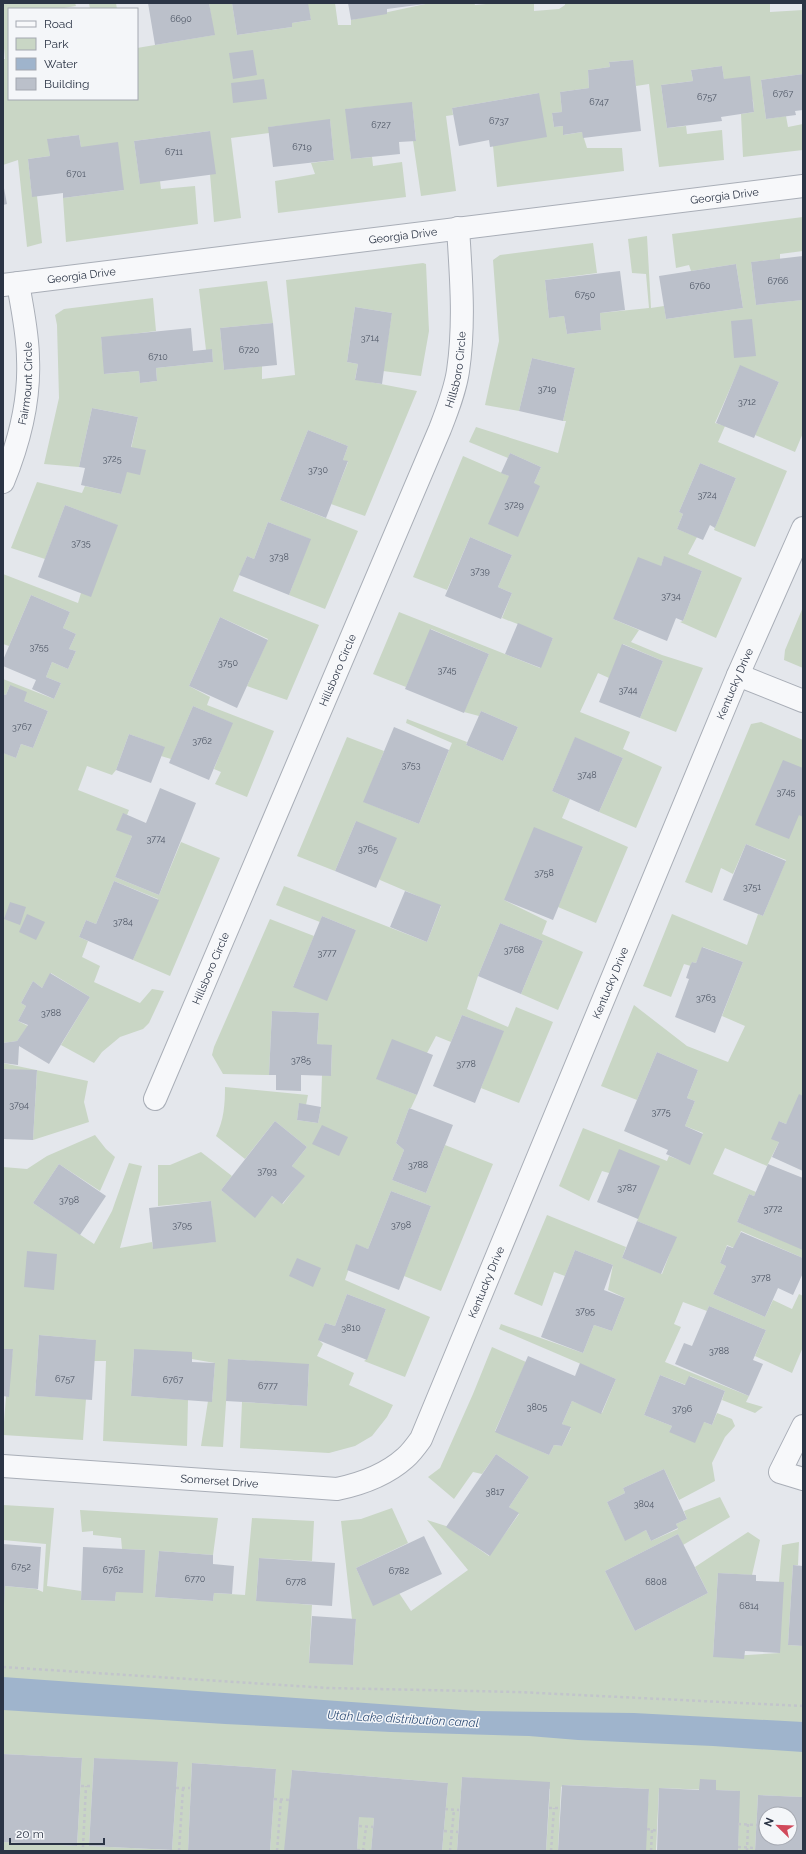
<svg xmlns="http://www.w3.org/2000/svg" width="806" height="1854" viewBox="0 0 806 1854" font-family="Raleway,sans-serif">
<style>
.green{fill:#c9d6c5;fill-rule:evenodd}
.water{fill:#9fb4cc}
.building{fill:#bbc0ca;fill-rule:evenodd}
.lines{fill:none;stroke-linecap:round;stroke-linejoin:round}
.minor-casing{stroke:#a9aeb7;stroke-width:24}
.path{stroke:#c2c5cb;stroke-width:2.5;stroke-dasharray:3 3;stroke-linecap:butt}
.minor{stroke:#f7f8fa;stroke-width:22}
.labels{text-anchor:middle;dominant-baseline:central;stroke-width:3;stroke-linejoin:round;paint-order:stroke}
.number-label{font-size:9px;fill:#4f5766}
.street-label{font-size:11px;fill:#2b3445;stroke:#f4f6f9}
.water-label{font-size:12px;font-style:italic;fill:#34527a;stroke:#f4f6f9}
</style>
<rect width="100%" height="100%" fill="#e4e7ec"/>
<!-- green -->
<path class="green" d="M3,3H75L76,6L58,9H9V99H137V48L214,35L209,3H232L237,35L292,27V23L311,20L307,3H335L338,25H351V20L430,3H474L475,5L497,3H534V11L559,9L565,5V3H770V12L803,10V74L761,80L766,119L786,116L788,127L803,124V150L743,157L741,114L754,112L753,100L724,79L722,66L691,70L693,81L661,85L667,128L686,126L687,134L722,130L724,160L659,167L649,84L636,86L632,60L609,62L610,67L588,70L589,88L560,92L562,112L552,113L554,127L563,126L564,135L582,132L587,148H622L624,171L497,187L493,146L539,93L452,108L453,115L446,116L456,191L421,196L413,141L416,140L412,103L346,109L351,159L372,157L373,166L402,162L406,197L278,213L275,181L315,174L311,163L334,160L330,120L269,127V133L231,138L241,218L214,222L210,174V131L134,141L140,183L160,181L161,189L195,186L198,224L66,242L63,198L124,190L81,147L79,135L48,139L50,156L28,159L32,196H37L42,243L27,247L18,160L3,165V59H5L3,37Z
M89,3H116L117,9H90Z
M803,217V251L780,254V259L751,262L756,305L802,300L803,433L795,452L755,435L779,382L740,366L715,423L725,426L718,442L787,471L755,547L714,530L736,478L700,463L679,512L683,514L677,529L697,537L688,554L742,578L716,638L680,622L683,621L702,571L664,557L661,566L613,619L639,630L631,642L662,655L703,668L676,732L640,718L663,661L623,644L609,678L598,673L580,712L630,732L623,749L662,767L636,828L599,812L623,758L575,738L552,791L570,799L562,818L628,847L596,923L558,907L583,847L504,900L547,921L542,934L583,952L558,1010L521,994L543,941L500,923L478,976L467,1009L508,1027L516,1007L553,1022L519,1103L481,1088L503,1031L462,1015L451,1042L436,1036L427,1053L377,1079L417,1095L411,1108H409L396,1143L404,1150L392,1180L426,1193L445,1145L493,1164L441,1291L404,1276L431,1206L391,1191L368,1249L357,1245L345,1280L430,1317L405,1377L364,1361L367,1359L386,1309L347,1294L335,1326L325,1323L319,1340L323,1344L317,1356L354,1373L349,1385L393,1405L387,1417L372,1436L355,1446L329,1453L240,1448L242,1402L307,1406L309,1365L229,1359L223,1447L201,1446L208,1401H212L215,1363L134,1349L131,1396L188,1400L187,1446L103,1441L106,1361H94L95,1340L39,1335L35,1396L86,1399L83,1440L3,1435L6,1396L13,1349H3V1167L27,1169L47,1156L95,1135L106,1149L115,1157L100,1191L59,1164L33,1203L94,1244L112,1211L129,1163L142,1166L120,1248L152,1242L153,1248L215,1242L211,1201L158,1206V1165H170L201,1152L232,1176L221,1190L255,1217L272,1196L283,1204L304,1176L292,1166L307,1147L275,1121L245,1159L216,1136C224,1120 225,1104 225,1087L308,1095L306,1105L299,1104L297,1120L318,1123L321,1107L322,1075L331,1076L332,1046L317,1044L319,1013L272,1011L269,1075L223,1074L212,1055L214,1047L270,919L314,936L293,987L356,930L322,916L320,922L276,905L284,886L427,942L441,906L380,880L356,821L335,871L297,856L347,737L384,751L364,802L419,824L452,743L406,723L407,719L467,742L466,745L503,761L518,727L481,711L479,716L464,712L489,654L431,629L406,687L373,674L399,612L540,668L553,638L502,618L512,593L498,587L512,555L470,537L447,590L413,577L463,456L509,476L534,483L541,467L510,453L508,458L469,442L476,427L558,453L566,421H563L575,368L532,358L519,411L485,405L499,341L493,260L500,255L593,243L597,273L545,280L549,318L564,316L567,334L601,330L600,313L649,308L646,274L632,273L628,239L647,236L651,308L664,306L666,319L743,308L736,264L691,271L689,265L676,268L672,234Z
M423,263L426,264L429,331L421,376L383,371L392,313L355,307L347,362L358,364L355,379L417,391L365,516L331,504L348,462L343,460L348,446L308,430L280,500L358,531L325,609L289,595L310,539L268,522L254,559L247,556L233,591L319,625L287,700L247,686L268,639L220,617L189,686L210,697L207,705L274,731L247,797L215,784L221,772L214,769L232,723L193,706L171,759L161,756L164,747L129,734L116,770L112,775L87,766L78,790L129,810L127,815L123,814L117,829L132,836L115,877L159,895L181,842L220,858L170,976L133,960L158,899L114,881L96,924L86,920L79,937L88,941L82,957L100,966L94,982L140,1003L152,989L164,991L149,1023L143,1029L120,1037L102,1052L94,1063L61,1045L90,997L51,973L42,988L33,981L21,1003L26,1006L18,1021L28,1026L17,1041L3,1043V756L4,753L16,758L21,744L33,748L48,711L24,701L10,685L6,695L3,694V679L54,699L61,683L46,677L52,662L68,669L76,651L69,649L76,634L63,628L70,612L31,595L9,646L3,644V574L78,603L81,593L117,525L65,505L45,559L11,548L37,482L82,493L85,486L121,494L138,417L92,408L79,467L44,464L59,398L57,325L55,315L64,309L153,298L156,331L101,338L105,374L139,371L140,383L157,381L156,368L213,362L212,350H206L199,289L267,281L273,323L220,328L224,370L262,366V379L295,375L286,280Z
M803,607V668L784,660L785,650Z
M761,722L803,740V1081L802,1084L803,1085V1096L786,1124L779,1121V1142L767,1166L725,1148L713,1174L756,1192L754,1196L749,1194L737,1222L803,1249V1258L741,1231L734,1248L727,1245L720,1263L726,1266L713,1294L765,1317L773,1300L792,1309L799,1294L803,1296V1347L792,1373L755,1356L766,1330L709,1306L707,1311L683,1302L674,1324L681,1327L665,1362L749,1396L746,1402L763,1407L755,1413L722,1400L725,1391L690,1376L686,1385L660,1375L644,1415L672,1426L669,1432L704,1422L712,1425L717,1413L732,1419L735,1426L725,1437L712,1463L715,1481L679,1500L664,1469L623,1488L625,1493L607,1502L625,1540L646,1530L651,1541L678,1529L676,1524L687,1519L684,1511L720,1497L730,1517L683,1545L678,1534L605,1571L635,1631L708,1593L695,1567L748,1532L760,1540L752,1575L718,1573L713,1657L780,1653L779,1582L782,1545L799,1542L798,1565H793L788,1645L803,1646V1797L758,1795L755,1851H738L739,1791L659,1788L656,1851H645L649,1789L564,1785L561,1787L558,1851H546L550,1789L503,1780L462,1777L457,1851H442L448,1783L292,1770L285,1851H270L276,1769L192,1763L188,1851H3V1842L77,1846L82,1758L3,1754V1601L5,1586L36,1589L43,1592L46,1544L3,1540V1505L54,1508L47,1586L81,1591V1600L115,1601L116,1592L145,1550L122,1549L121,1538L93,1535V1531L82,1532L80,1510L218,1518L213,1555L159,1551L155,1597L213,1601L214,1593L245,1595L252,1518L314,1521L312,1561L259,1558L256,1600L312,1605L309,1662L353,1665L356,1619H352L341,1521L361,1519L392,1508L408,1543L356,1568L373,1605L399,1593L411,1611L468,1570L427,1520L446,1526L489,1556L519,1514L509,1507L529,1477L496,1454L482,1474L473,1472L454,1499L428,1477L440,1468L473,1394L492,1347L526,1362L495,1431L549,1455L554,1445L562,1446L571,1428L562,1424L572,1401L602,1413L616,1379L499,1329L501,1324L583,1353L594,1325L612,1331L625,1298L608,1290L613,1265L575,1250L565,1276L554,1272L542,1306L514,1294L547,1215L626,1247L622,1258L662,1274L676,1237L637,1221L638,1219L609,1173L602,1171L589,1201L559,1186L583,1128L667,1161L669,1156L690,1164L703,1133L685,1126L695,1101L687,1098L698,1070L657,1052L637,1100L601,1086L634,1005L687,1046L728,1062L745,1026L722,1016L743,962L703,947L696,963L692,962L691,966L684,964L671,997L643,986L672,914L747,945L758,914L763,916L786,860L746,844L733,874L721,868L712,893L685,882L751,724ZM94,1758L178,1763L172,1850L89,1846Z
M3,1063L88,1081L84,1102L89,1122L33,1140L37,1071L3,1069Z
M359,1816L374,1818L371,1851H357Z"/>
<!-- water -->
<path class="water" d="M3,1677L477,1711L634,1713L803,1722V1752L713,1746L578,1740L529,1736L391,1732L225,1724L3,1710Z"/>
<!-- building -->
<path class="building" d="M148,3H209L215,35L155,45Z
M232,3H308L311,20L292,23V27L237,35Z
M348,3H425V4L387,9V14L351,20Z
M253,50L257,75L233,79L229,53Z
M633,60L641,131L583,138L582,132L563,135V126L554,127L552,113L562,112L560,92L589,88L588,70L610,67L609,62Z
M722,66L724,79L750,76L754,112L721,117L722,121L667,128L661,85L693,81L691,70Z
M803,74V110L795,111L796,115L766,119L761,80Z
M264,79L267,99L233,103L231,83Z
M539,93L547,137L490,147L489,140L459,146L452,108Z
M412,102L416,141L399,142L400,154L351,159L345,109Z
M330,119L334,160L273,167L268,127Z
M210,131L216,174L140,184L134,141Z
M79,135L81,147L118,142L124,190L63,198V193L32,197L28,159L50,156L47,139Z
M3,183L7,204L3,205Z
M803,256V300L756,305L751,262Z
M736,264L743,308L666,319L659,276Z
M620,271L625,310L600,313L601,330L567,334L564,316L549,318L545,280Z
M355,307L392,313L382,384L355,380L358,364L347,362Z
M752,319L756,356L734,358L731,321Z
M273,323L277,365L224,370L220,328Z
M191,328L193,351L212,349L213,362L156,368L157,381L140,383L139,371L104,374L101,337Z
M532,358L575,368L563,421L519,411Z
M740,365L779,382L754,438L716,423Z
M92,408L138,417L131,447L146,450L140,475L127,472L121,494L81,485L85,468L79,467Z
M308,430L348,446L343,460L348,461L326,518L280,500Z
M510,453L541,467L534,483L540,486L518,537L488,524L509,476L501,473Z
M700,463L736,478L715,528L710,525L703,540L677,529L683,514L679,512Z
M65,505L118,525L91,597L38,577Z
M268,522L311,539L289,595L239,575L247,556L254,559Z
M470,537L512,555L498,587L512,593L501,619L445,596Z
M664,556L702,571L683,621L676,618L667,641L613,619L638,557L661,566Z
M31,595L70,612L63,628L76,634L69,649L76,651L68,669L52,662L46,677L61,683L54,699L32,689L36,680L3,666V660Z
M220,617L268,640L237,708L189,686Z
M518,623L553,638L541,668L505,654Z
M430,629L489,654L464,713L405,689Z
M622,644L663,661L640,718L599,702Z
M10,685L27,692L24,701L48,711L33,748L21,744L16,758L3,753V694L6,695Z
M193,706L233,723L209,780L169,763Z
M481,711L518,727L503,761L466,745Z
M394,727L449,750L419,824L363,802Z
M129,734L165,747L151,783L116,770Z
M575,737L623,758L599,812L552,791Z
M783,760L803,768V817L799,815L789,839L755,825Z
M160,788L196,803L159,895L115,877L132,836L116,830L123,813L146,823Z
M356,821L397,838L376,888L335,871Z
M534,827L583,847L553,920L504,900Z
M746,844L786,861L763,916L723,900Z
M114,881L159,900L133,960L79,937L86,920L96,924Z
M405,891L441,905L427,942L390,927Z
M10,902L26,907L20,925L4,919Z
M27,914L45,922L36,940L19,932Z
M322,916L356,930L327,1001L293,987Z
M500,923L543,941L521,994L478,976Z
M702,947L743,962L715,1033L675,1017L689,979L686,978L690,966L692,962L696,963Z
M50,973L90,997L49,1064L19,1046L18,1065L3,1063V1043L17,1041L28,1025L18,1021L26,1006L21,1003L33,981L42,988Z
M272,1011L319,1013L317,1044L332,1045L331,1076L301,1075V1091L276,1090V1075H269Z
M462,1015L504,1031L475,1103L433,1086Z
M392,1039L433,1055L417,1095L376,1079Z
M657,1052L698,1070L687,1098L695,1101L685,1126L703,1134L690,1165L666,1154L668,1150L624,1131Z
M3,1069L37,1070L33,1140L3,1139Z
M799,1094L803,1096V1171L772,1157L779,1142L771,1139L779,1121L786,1124Z
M299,1103L321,1107L318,1123L297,1120Z
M409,1108L453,1125L426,1193L392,1180L404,1150L396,1143Z
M275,1121L307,1147L292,1166L305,1176L282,1204L272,1196L255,1218L221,1190Z
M322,1125L348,1137L339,1156L312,1144Z
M619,1149L660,1166L638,1219L597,1202Z
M59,1164L106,1196L80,1235L33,1203Z
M768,1164L803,1178V1250L737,1222L749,1194L754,1196Z
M391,1191L431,1206L399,1290L347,1270L356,1244L368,1249Z
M211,1201L216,1242L153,1249L149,1208Z
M637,1221L677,1237L661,1274L622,1258Z
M741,1232L803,1258V1273L793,1295L778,1288L765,1317L713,1294L726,1266L720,1263L727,1246L733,1248Z
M575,1250L613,1265L604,1290L625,1298L612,1331L594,1325L583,1353L541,1337Z
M27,1251L57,1254L54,1290L24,1287Z
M297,1258L321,1268L313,1287L289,1276Z
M347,1294L386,1309L367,1360L318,1340L325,1323L335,1326Z
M709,1306L766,1330L753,1360L763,1364L749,1396L675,1364L684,1343L692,1346Z
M39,1335L96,1340L92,1400L35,1396Z
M3,1349H13L9,1397L3,1396Z
M134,1349L192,1352V1362L215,1363L212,1402L131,1396Z
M528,1356L575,1376L580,1363L616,1379L601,1414L572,1401L562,1424L571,1427L562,1446L554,1445L549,1455L495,1432Z
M228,1359L309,1364L307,1406L226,1401Z
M660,1375L685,1385L689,1376L725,1391L712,1425L704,1422L695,1443L669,1432L672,1426L644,1415Z
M496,1454L529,1477L509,1507L519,1513L490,1556L446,1527Z
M664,1469L687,1519L676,1524L678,1528L651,1541L646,1530L625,1541L607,1502L625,1493L623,1488Z
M678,1534L708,1593L635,1631L605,1571Z
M424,1536L442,1574L373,1606L356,1568Z
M3,1544L41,1547L38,1589L5,1586L4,1604Z
M83,1547L145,1550L143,1593L116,1592L115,1601L81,1600Z
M159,1551L213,1555V1564L234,1566L232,1594L214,1593L213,1601L155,1597Z
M259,1558L335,1563L332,1606L256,1601Z
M793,1565L803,1566V1646L788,1645Z
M718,1573L756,1575V1581L784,1582L780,1653L745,1651L744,1659L713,1657Z
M312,1616L356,1619L353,1665L309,1663Z
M3,1754L82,1758L77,1846L3,1842Z
M94,1758L178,1762L172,1850L89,1846Z
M192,1763L276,1769L270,1851H188Z
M292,1770L448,1783L442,1851H371L374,1818L359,1817L357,1851H284Z
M462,1777L550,1782L546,1851H457Z
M700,1779L716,1780V1790L740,1791L738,1851H657L659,1788L699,1790Z
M562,1785L649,1789L646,1851H558Z
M758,1795L803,1797V1851H755ZM766,1814H790V1838H766Z"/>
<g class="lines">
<!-- minor casing -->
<g class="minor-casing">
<g id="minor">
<path id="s1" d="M3,285L803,186"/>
<path id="s2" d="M3,482C19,443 30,402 28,359C28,334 22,308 18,283"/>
<path d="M738,675L803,701"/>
<path id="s3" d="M155,1099L440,429C447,411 455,391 458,371C465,323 461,276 458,228"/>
<path d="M803,1426L780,1472L803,1479"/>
<path id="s4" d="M3,1466L337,1489C361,1484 386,1475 405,1458C411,1453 416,1446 421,1439L738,675L803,528"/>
</g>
</g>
<!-- path -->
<path class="path" d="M3,1667L328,1688L518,1692L803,1706
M81,1786H92
M176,1788H190
M274,1799L289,1800
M549,1808H560
M445,1809L459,1810
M738,1824L757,1825
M359,1826L373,1827
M647,1829L658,1831
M444,1831L458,1832
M83,1847L86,1786
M738,1847L755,1848
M357,1850L371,1851
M179,1851L183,1788
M277,1851L281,1799
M363,1851L366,1827
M450,1851L454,1810
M551,1851L554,1808
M651,1851L652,1830
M747,1851L748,1824"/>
<!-- minor -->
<use href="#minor" class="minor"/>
</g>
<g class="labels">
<!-- number labels -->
<g class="number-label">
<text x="181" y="19">6690</text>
<text x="783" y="94">6767</text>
<text x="707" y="97">6757</text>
<text x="599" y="102">6747</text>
<text x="499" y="121">6737</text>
<text x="381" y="125">6727</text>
<text x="302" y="147">6719</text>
<text x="174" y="152">6711</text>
<text x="76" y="174">6701</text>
<text x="778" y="281">6766</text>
<text x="700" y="286">6760</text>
<text x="585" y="295">6750</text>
<text x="370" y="338">3714</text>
<text x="249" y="350">6720</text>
<text x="158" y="357">6710</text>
<text x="547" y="389">3719</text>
<text x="747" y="402">3712</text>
<text x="112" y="459">3725</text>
<text x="318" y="470">3730</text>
<text x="707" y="495">3724</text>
<text x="514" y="505">3729</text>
<text x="81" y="543">3735</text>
<text x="279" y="557">3738</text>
<text x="480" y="571">3739</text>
<text x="671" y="596">3734</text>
<text x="39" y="647">3755</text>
<text x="228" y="663">3750</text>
<text x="447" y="670">3745</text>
<text x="628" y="690">3744</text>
<text x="22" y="727">3767</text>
<text x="202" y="741">3762</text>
<text x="411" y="765">3753</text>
<text x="587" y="775">3748</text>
<text x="786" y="792">3745</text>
<text x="156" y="839">3774</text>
<text x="368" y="849">3765</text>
<text x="544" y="873">3758</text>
<text x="752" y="887">3751</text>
<text x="123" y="922">3784</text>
<text x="514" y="950">3768</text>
<text x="327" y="953">3777</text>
<text x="706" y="998">3763</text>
<text x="51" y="1013">3788</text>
<text x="301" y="1060">3785</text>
<text x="466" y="1064">3778</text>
<text x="19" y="1105">3794</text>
<text x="661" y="1112">3775</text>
<text x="418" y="1165">3788</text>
<text x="267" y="1171">3793</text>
<text x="627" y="1188">3787</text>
<text x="69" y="1200">3798</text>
<text x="773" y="1209">3772</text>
<text x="182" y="1225">3795</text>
<text x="401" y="1225">3798</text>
<text x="761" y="1278">3778</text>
<text x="585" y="1311">3795</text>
<text x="351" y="1328">3810</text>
<text x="719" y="1351">3788</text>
<text x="65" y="1379">6757</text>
<text x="173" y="1380">6767</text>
<text x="268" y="1386">6777</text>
<text x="537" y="1407">3805</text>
<text x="682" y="1409">3796</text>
<text x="495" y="1492">3817</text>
<text x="644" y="1504">3804</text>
<text x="21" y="1567">6752</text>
<text x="113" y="1570">6762</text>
<text x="399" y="1571">6782</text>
<text x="195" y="1579">6770</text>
<text x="296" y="1582">6778</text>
<text x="656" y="1582">6808</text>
<text x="749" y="1606">6814</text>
</g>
<!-- street labels -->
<g class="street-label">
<text stroke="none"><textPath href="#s1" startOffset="727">Georgia Drive</textPath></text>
<text stroke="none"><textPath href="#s1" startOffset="403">Georgia Drive</textPath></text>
<text stroke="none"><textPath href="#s1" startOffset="79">Georgia Drive</textPath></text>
<text stroke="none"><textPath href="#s3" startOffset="790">Hillsboro Circle</textPath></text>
<text stroke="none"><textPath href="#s2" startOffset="102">Fairmount Circle</textPath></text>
<text stroke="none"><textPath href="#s3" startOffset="466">Hillsboro Circle</textPath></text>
<text stroke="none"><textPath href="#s4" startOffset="1253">Kentucky Drive</textPath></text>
<text stroke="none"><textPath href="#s3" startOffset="142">Hillsboro Circle</textPath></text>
<text stroke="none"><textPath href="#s4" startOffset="929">Kentucky Drive</textPath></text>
<text stroke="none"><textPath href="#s4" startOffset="605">Kentucky Drive</textPath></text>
<text stroke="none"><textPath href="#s4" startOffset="217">Somerset Drive</textPath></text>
</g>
<!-- water labels -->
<g class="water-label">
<text transform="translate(403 1719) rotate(3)">Utah Lake distribution canal</text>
</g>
</g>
<!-- border -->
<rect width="806" height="1854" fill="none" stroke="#2b3445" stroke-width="8"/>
<!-- legend -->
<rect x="8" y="8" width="130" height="92" fill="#f4f6f9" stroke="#a4a8b1"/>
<rect x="16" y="21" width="20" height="6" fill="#f7f8fa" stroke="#a4a8b1"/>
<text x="44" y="28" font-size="12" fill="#2b3445">Road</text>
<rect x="16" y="38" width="20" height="12" fill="#c9d6c5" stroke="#a4a8b1"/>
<text x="44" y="48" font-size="12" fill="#2b3445">Park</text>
<rect x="16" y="58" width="20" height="12" fill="#9fb4cc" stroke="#a4a8b1"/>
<text x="44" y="68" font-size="12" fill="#2b3445">Water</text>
<rect x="16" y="78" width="20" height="12" fill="#bbc0ca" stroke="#a4a8b1"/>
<text x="44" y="88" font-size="12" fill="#2b3445">Building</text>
<!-- north arrow -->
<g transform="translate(778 1826) rotate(293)"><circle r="19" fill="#f4f6f9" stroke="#a4a8b1"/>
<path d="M0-3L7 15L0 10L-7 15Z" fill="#d1495b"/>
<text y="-6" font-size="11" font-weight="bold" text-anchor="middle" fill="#2b3445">N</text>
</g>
<!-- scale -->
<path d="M10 1838v6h94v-6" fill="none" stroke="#2b3445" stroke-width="2"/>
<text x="16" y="1838" font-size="12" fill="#2b3445" stroke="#f4f6f9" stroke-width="3" paint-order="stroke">20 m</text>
</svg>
